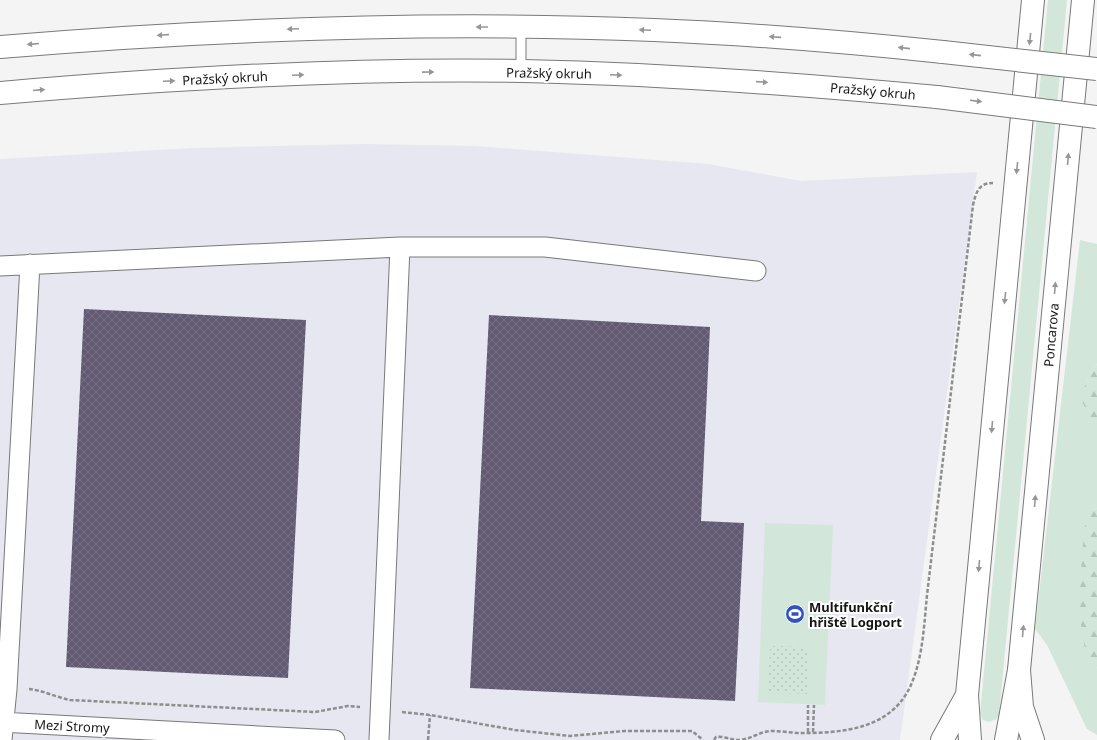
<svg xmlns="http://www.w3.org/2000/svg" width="1097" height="740" viewBox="0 0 1097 740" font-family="'Noto Sans',sans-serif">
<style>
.built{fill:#e6e7f0}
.grass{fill:#d2e7da}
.forest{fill:url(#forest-firs)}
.park{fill:url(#park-dots)}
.building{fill:url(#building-cross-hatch)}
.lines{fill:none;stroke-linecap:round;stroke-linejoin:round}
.lane-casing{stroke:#79797a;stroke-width:11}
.street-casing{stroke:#79797a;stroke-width:21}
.secondary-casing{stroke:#79797a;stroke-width:24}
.highway-casing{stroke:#79797a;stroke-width:24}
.path{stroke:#8e8e8e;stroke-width:2.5;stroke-dasharray:4 2;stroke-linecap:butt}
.lane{stroke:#fff;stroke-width:9}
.street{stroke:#fff;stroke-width:19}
.secondary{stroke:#fff;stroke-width:22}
.highway{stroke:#fff;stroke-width:22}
.highway-bridge-casing{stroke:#79797a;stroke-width:24;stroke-linecap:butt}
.highway-bridge{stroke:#fff;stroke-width:22}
.oneway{fill:#969696}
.labels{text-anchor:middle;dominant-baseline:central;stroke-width:4;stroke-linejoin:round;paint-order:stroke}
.street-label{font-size:13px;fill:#161616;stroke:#fff}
.poi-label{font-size:13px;font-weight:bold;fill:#161616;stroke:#fff;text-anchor:start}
</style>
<defs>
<pattern id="forest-firs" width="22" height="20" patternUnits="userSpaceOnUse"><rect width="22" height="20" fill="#d2e7da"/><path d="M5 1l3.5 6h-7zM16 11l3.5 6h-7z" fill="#b4c5ba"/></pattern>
<pattern id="park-dots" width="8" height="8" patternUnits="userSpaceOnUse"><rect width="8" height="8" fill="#d2e7da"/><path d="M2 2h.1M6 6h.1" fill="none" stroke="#b4c5ba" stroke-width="1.8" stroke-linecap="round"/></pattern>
<pattern id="building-cross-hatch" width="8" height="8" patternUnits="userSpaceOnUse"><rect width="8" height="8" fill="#625a72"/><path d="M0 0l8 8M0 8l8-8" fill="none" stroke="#787284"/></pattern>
</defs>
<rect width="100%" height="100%" fill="#f4f4f5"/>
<!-- built -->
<path class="built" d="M363,144L475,146L708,164L801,181L977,172L900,740H0V159L192,148Z"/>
<!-- grass -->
<path class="grass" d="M1048,0H1067L999,715L996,719L989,722L983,720L980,714Z
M1080,240L1097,244V364L1086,382L1091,419L1097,421V508L1086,517C1085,546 1072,652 1097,668V735L1087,729L1047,645L1035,629Z
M765,523L833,525L825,705L758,702Z"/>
<!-- forest -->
<path class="forest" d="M1097,364V421L1091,419L1081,399L1086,382Z
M1097,508V668C1070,651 1083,546 1086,516Z"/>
<!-- park -->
<path class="park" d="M770,646L809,647L807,694L768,693Z"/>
<!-- building -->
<path class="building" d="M84,309L306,320L288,678L66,667Z
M489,315L710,327L701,521L744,523L735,701L470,688Z"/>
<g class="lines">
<!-- lane casing -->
<g class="lane-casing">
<path id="lane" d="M521,27V71"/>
</g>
<!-- street casing -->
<g class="street-casing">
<path id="street" d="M0,266L400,247
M0,722L335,740
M2,740L7,689L30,264
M379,740L400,247H545L756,271"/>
</g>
<!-- secondary casing -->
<g class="secondary-casing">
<path id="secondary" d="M942,740L967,695
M970,740L967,695L1033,0
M1006,740L1019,670L1083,0"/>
</g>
<!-- highway casing -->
<g class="highway-casing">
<path id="highway" d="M0,47C218,29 436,21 654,30C751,34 847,42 943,52
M0,93C173,78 349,68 523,71C661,74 799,84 937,97
M1019,670L1022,707L1033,740"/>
</g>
<!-- path -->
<path class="path" d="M29,689C41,690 56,697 70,700L315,712L348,706L360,707
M402,712L430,715L515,730L570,736L624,731H692L703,740
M808,732V705
M813,732L814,705
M428,740L430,715
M714,740L716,737C724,736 732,740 740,740C751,739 761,731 772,731C782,731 792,733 802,733C843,733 890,729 910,687C923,659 924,625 927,595L973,205C976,193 978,183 993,183"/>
<!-- lane -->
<use href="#lane" class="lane"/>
<!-- street -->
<use href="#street" class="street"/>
<!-- secondary -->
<use href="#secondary" class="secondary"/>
<!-- highway -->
<use href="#highway" class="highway"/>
<!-- highway-bridge casing -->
<g class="highway-bridge-casing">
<path id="highway-bridge" d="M943,52L1097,69
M937,97L1097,117"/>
</g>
<!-- highway-bridge -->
<use href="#highway-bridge" class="highway-bridge"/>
</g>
<!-- one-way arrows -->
<defs><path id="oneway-solid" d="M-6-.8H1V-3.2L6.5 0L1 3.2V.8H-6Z"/></defs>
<g class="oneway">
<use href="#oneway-solid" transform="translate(482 27) rotate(180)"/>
<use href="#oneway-solid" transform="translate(293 29) rotate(178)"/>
<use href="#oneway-solid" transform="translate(645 30) rotate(-178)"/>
<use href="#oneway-solid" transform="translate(163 35) rotate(176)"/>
<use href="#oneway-solid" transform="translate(775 37) rotate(-176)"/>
<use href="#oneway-solid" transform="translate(1030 39) rotate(96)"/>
<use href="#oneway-solid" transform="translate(33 44) rotate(175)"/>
<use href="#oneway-solid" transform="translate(904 48) rotate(-174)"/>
<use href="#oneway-solid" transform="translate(975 55) rotate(-174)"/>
<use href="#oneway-solid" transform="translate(428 72) rotate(-1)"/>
<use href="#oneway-solid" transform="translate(298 75) rotate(-2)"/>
<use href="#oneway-solid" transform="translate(616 75) rotate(2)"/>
<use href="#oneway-solid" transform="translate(169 81) rotate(-3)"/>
<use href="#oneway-solid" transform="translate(762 82) rotate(4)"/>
<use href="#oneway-solid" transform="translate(39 90) rotate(-5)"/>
<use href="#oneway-solid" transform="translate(976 101) rotate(7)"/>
<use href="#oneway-solid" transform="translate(1068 159) rotate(-85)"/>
<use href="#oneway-solid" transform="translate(1017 168) rotate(96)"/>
<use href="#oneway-solid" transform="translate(1055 288) rotate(-85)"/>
<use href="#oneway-solid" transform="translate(1005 298) rotate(96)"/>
<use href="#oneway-solid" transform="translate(992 427) rotate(95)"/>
<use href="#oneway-solid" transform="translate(1035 501) rotate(-85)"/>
<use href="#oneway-solid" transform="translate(979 566) rotate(95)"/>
<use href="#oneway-solid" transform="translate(1023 631) rotate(-85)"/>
</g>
<!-- icons -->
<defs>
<g id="stadium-disc" transform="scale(1)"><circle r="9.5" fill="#3251c2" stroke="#fff"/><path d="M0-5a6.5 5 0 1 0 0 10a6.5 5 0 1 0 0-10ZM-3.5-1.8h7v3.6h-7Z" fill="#fff"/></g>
</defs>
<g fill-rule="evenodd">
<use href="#stadium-disc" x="795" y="614"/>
</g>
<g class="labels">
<!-- street labels -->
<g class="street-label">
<text transform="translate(549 73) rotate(1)">Pražský okruh</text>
<text transform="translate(225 78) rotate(-3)">Pražský okruh</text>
<text transform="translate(873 91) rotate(5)">Pražský okruh</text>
<text transform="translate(1051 335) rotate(-85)">Poncarova</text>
<text transform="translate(72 726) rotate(3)">Mezi Stromy</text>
</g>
<!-- poi labels -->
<g class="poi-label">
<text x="809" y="607">Multifunkční<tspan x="809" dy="15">hřiště Logport</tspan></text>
</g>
</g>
</svg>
